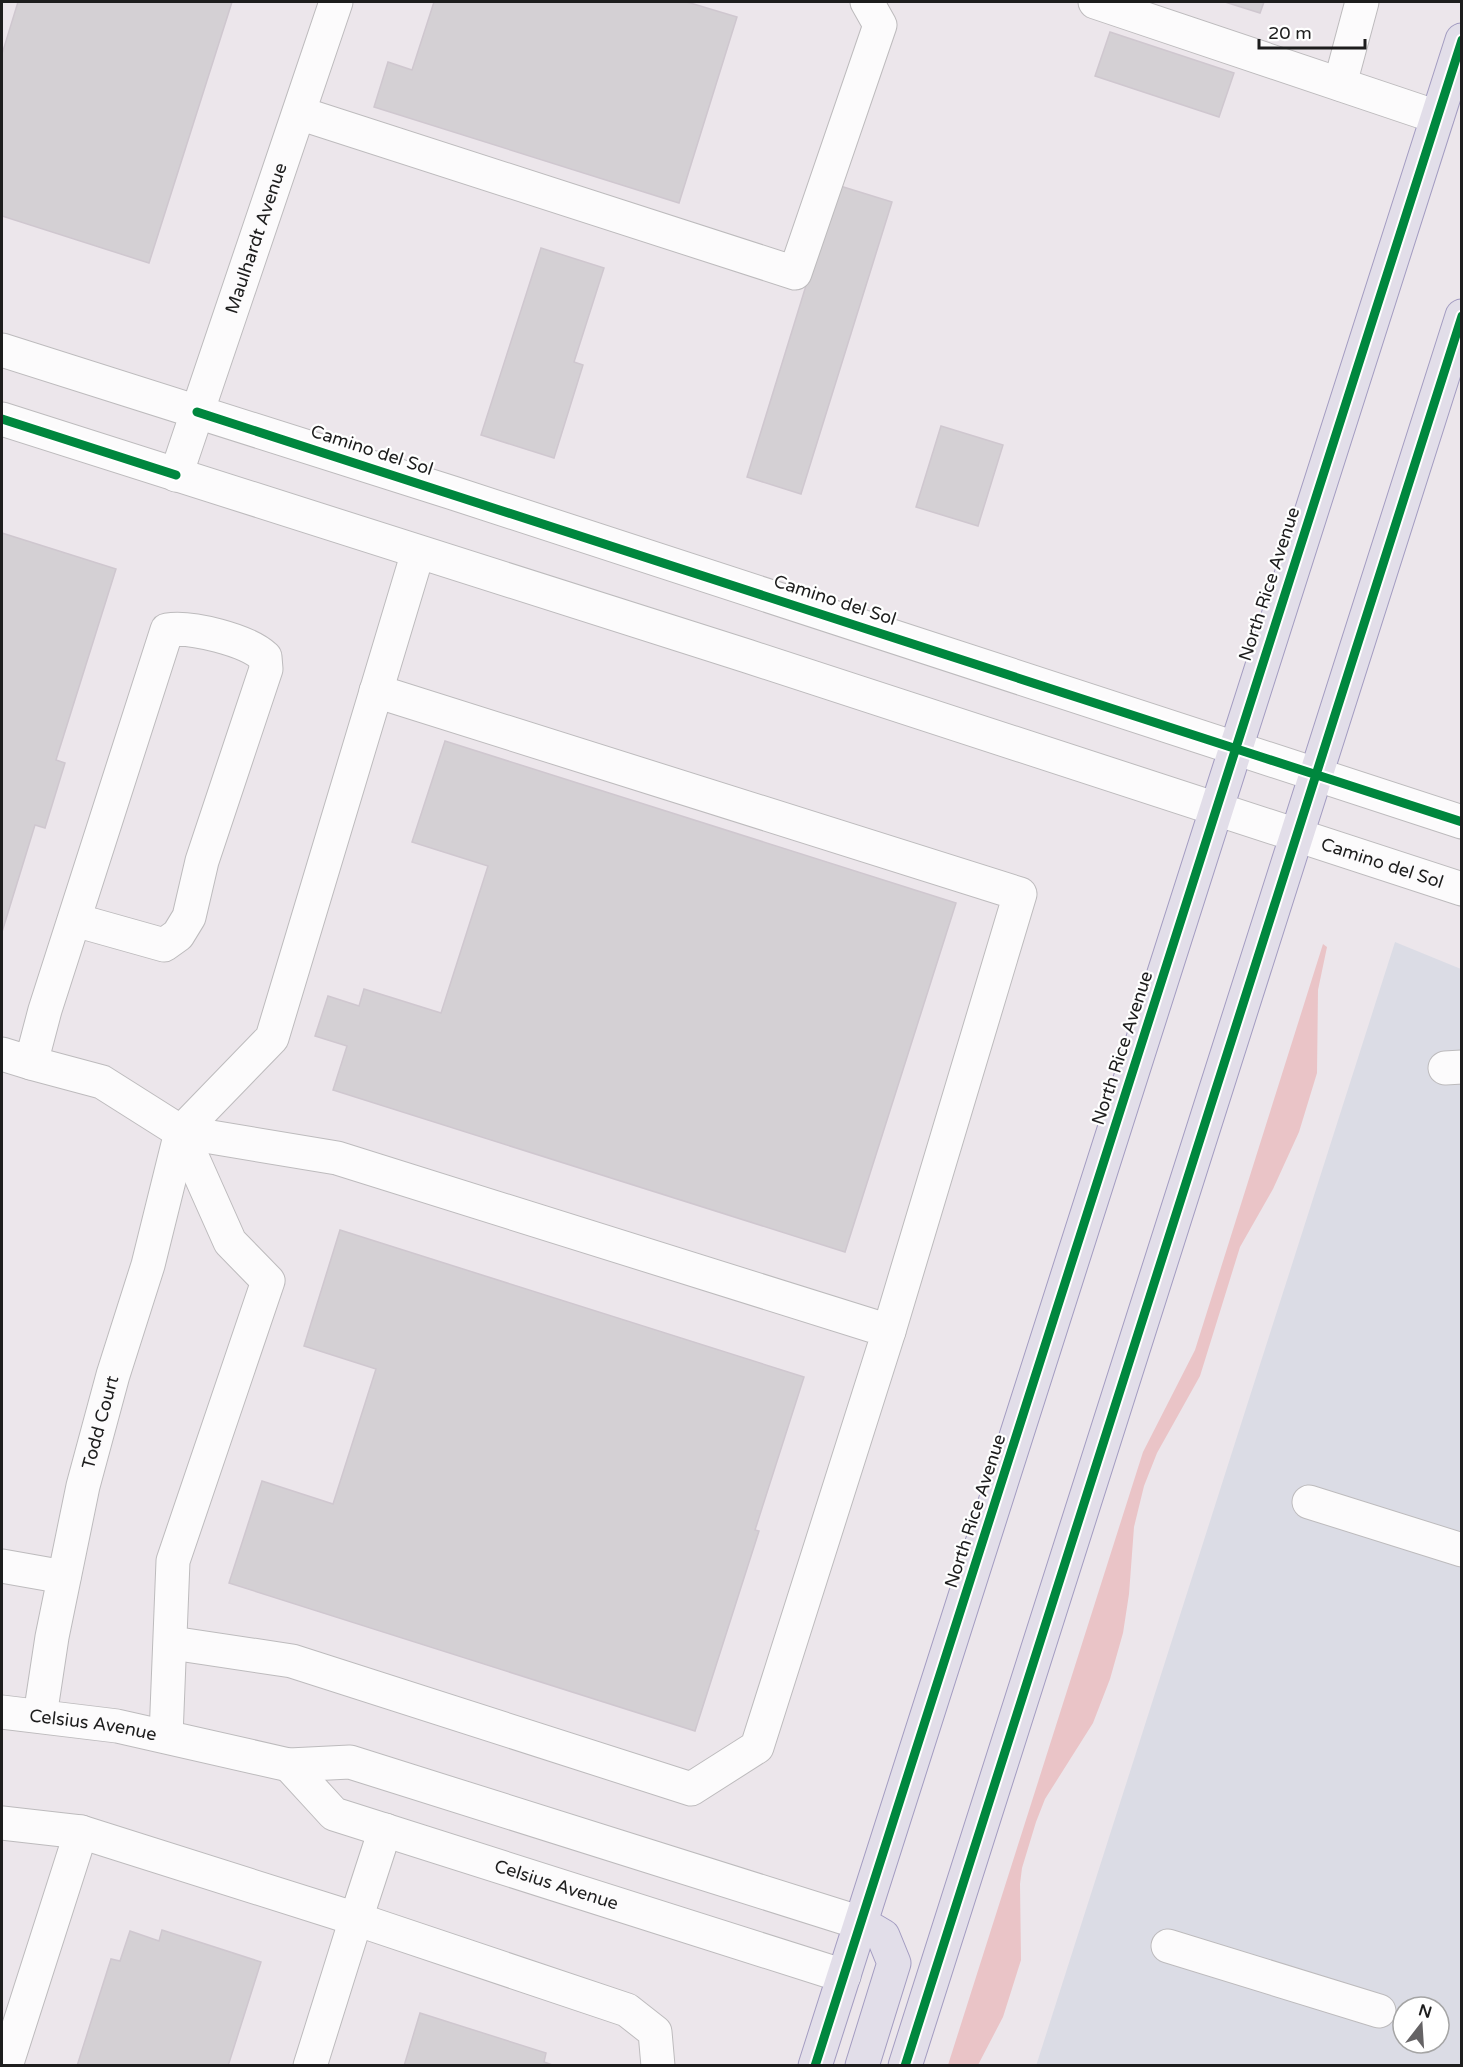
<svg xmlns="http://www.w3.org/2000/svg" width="1463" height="2067" viewBox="0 0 1463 2067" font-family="'Varela Round',sans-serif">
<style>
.industrial{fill:#dbdce5;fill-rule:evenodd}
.grass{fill:#eac4c7}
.building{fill:#d4d0d4;stroke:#cfc7cf;stroke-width:1.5}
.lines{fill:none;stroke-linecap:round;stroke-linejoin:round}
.minor-casing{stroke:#bdbbbd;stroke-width:35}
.highway-casing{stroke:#a39cc1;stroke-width:35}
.minor{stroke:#fcfbfc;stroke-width:33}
.highway{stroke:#e2dee9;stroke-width:33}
.cycleway-casing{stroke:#fff;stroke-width:13}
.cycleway{stroke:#00873e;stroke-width:9}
.labels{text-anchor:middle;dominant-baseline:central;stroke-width:4.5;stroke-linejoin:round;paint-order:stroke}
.street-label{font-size:18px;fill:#1d1d1d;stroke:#fff}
</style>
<rect width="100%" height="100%" fill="#ece6eb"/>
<!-- industrial -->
<path class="industrial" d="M1395,942L1461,969V2065L1036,2066ZM1403,2007H1439V2043H1403Z"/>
<!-- grass -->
<path class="grass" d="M1323,944L1327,947L1318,990L1317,1073L1299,1132L1273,1189L1240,1247L1200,1376L1157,1453L1144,1486L1134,1527L1129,1594L1123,1633L1110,1679L1093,1723L1045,1799L1036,1822L1022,1868L1020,1884L1021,1960L1003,2017L978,2065H948L1143,1452L1195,1350Z"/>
<!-- building -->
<path class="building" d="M18,2H232L149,263L2,216V54Z
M434,2H687L737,17L679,203L374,107L388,62L412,70Z
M1225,2H1264L1260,13Z
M1110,32L1234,73L1219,117L1095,76Z
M837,185L892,202L801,494L747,477Z
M541,248L604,268L574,362L583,365L554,458L481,435Z
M941,426L1003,445L978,526L916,507Z
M2,533L116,569L56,760L65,763L45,828L35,825L2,932Z
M445,741L956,903L845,1252L333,1090L347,1046L315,1036L328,996L359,1006L364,989L441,1013L488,866L412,842Z
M340,1230L804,1377L755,1530L759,1531L695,1731L229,1583L262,1481L333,1504L376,1369L304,1346Z
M162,1930L261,1962L228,2066H77L111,1959L120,1961L130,1931L159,1941Z
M420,2013L546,2053L544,2062L555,2066H404Z"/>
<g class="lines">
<!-- minor casing -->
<g class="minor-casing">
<g id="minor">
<path d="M1095,2L1437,117"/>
<path d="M1340,84L1362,2"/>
<path d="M299,113L795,273L880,25L867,2"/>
<path d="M2,350L453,493L1462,822"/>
<path id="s1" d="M2,419L747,656L1462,889"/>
<path id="s2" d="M176,475L336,2"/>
<path d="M376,691L1020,894L889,1331"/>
<path d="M2,1054L31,1063L45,1010L167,630C191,626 247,640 265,657L266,669L202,861L189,917L178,935L164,945L75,920"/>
<path d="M31,1063L102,1082L181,1132L337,1158L889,1331L757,1747L691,1789L292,1661L172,1643"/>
<path d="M1445,1068L1462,1067"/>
<path d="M181,1132L272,1038L418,552"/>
<path d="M1309,1502L1462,1550"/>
<path d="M2,1566L64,1577"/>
<path id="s3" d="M2,1712L117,1726L289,1765L350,1762L861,1923"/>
<path id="s4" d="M40,1716L52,1637L83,1486L113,1375L148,1265L181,1132"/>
<path d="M166,1736L173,1561L268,1281L230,1242L181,1132"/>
<path id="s5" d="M289,1765L334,1814L844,1976"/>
<path d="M2,1823L81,1832L356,1919L385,1830"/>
<path d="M1168,1946L1379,2011"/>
<path d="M6,2066L81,1832"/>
<path d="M310,2066L356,1919L627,2010L655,2032L658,2066"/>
</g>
</g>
<!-- highway casing -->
<g class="highway-casing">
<path id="highway" d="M861,1923L883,1936L894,1963L862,2066
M815,2066L1462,40
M905,2066L1462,316"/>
</g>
<!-- minor -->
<use href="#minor" class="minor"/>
<!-- highway -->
<use href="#highway" class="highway"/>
<!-- cycleway casing -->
<g class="cycleway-casing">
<path id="cycleway" d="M197,412L1462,822
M2,419L176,475
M815,2066L1462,40
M905,2066L1462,316"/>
</g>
<!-- cycleway -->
<use href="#cycleway" class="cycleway"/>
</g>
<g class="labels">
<!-- street labels -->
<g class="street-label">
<text stroke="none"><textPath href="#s2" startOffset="250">Maulhardt Avenue</textPath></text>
<text transform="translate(372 450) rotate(18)">Camino del Sol</text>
<text transform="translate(1269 584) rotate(-72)">North Rice Avenue</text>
<text transform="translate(835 600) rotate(18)">Camino del Sol</text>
<text stroke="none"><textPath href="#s1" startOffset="1450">Camino del Sol</textPath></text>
<text transform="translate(1122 1048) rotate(-72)">North Rice Avenue</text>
<text stroke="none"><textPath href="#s4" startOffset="300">Todd Court</textPath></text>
<text transform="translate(975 1511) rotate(-72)">North Rice Avenue</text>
<text stroke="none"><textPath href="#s3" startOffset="92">Celsius Avenue</textPath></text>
<text stroke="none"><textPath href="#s5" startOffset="300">Celsius Avenue</textPath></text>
</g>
</g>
<!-- border -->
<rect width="1463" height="2067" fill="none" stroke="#1d1d1d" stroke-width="6"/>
<!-- north arrow -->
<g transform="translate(1421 2025) rotate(17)"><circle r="28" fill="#ffffff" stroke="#a5a5a5" stroke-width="1.5"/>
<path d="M0-4.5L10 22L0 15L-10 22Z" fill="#656365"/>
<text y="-9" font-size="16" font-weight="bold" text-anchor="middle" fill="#1d1d1d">N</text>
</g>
<!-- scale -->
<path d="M1259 39v9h106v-9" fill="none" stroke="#1d1d1d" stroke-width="3"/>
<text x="1268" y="39" font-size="18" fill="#1d1d1d" stroke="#ffffff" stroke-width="4.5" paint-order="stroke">20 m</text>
</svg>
